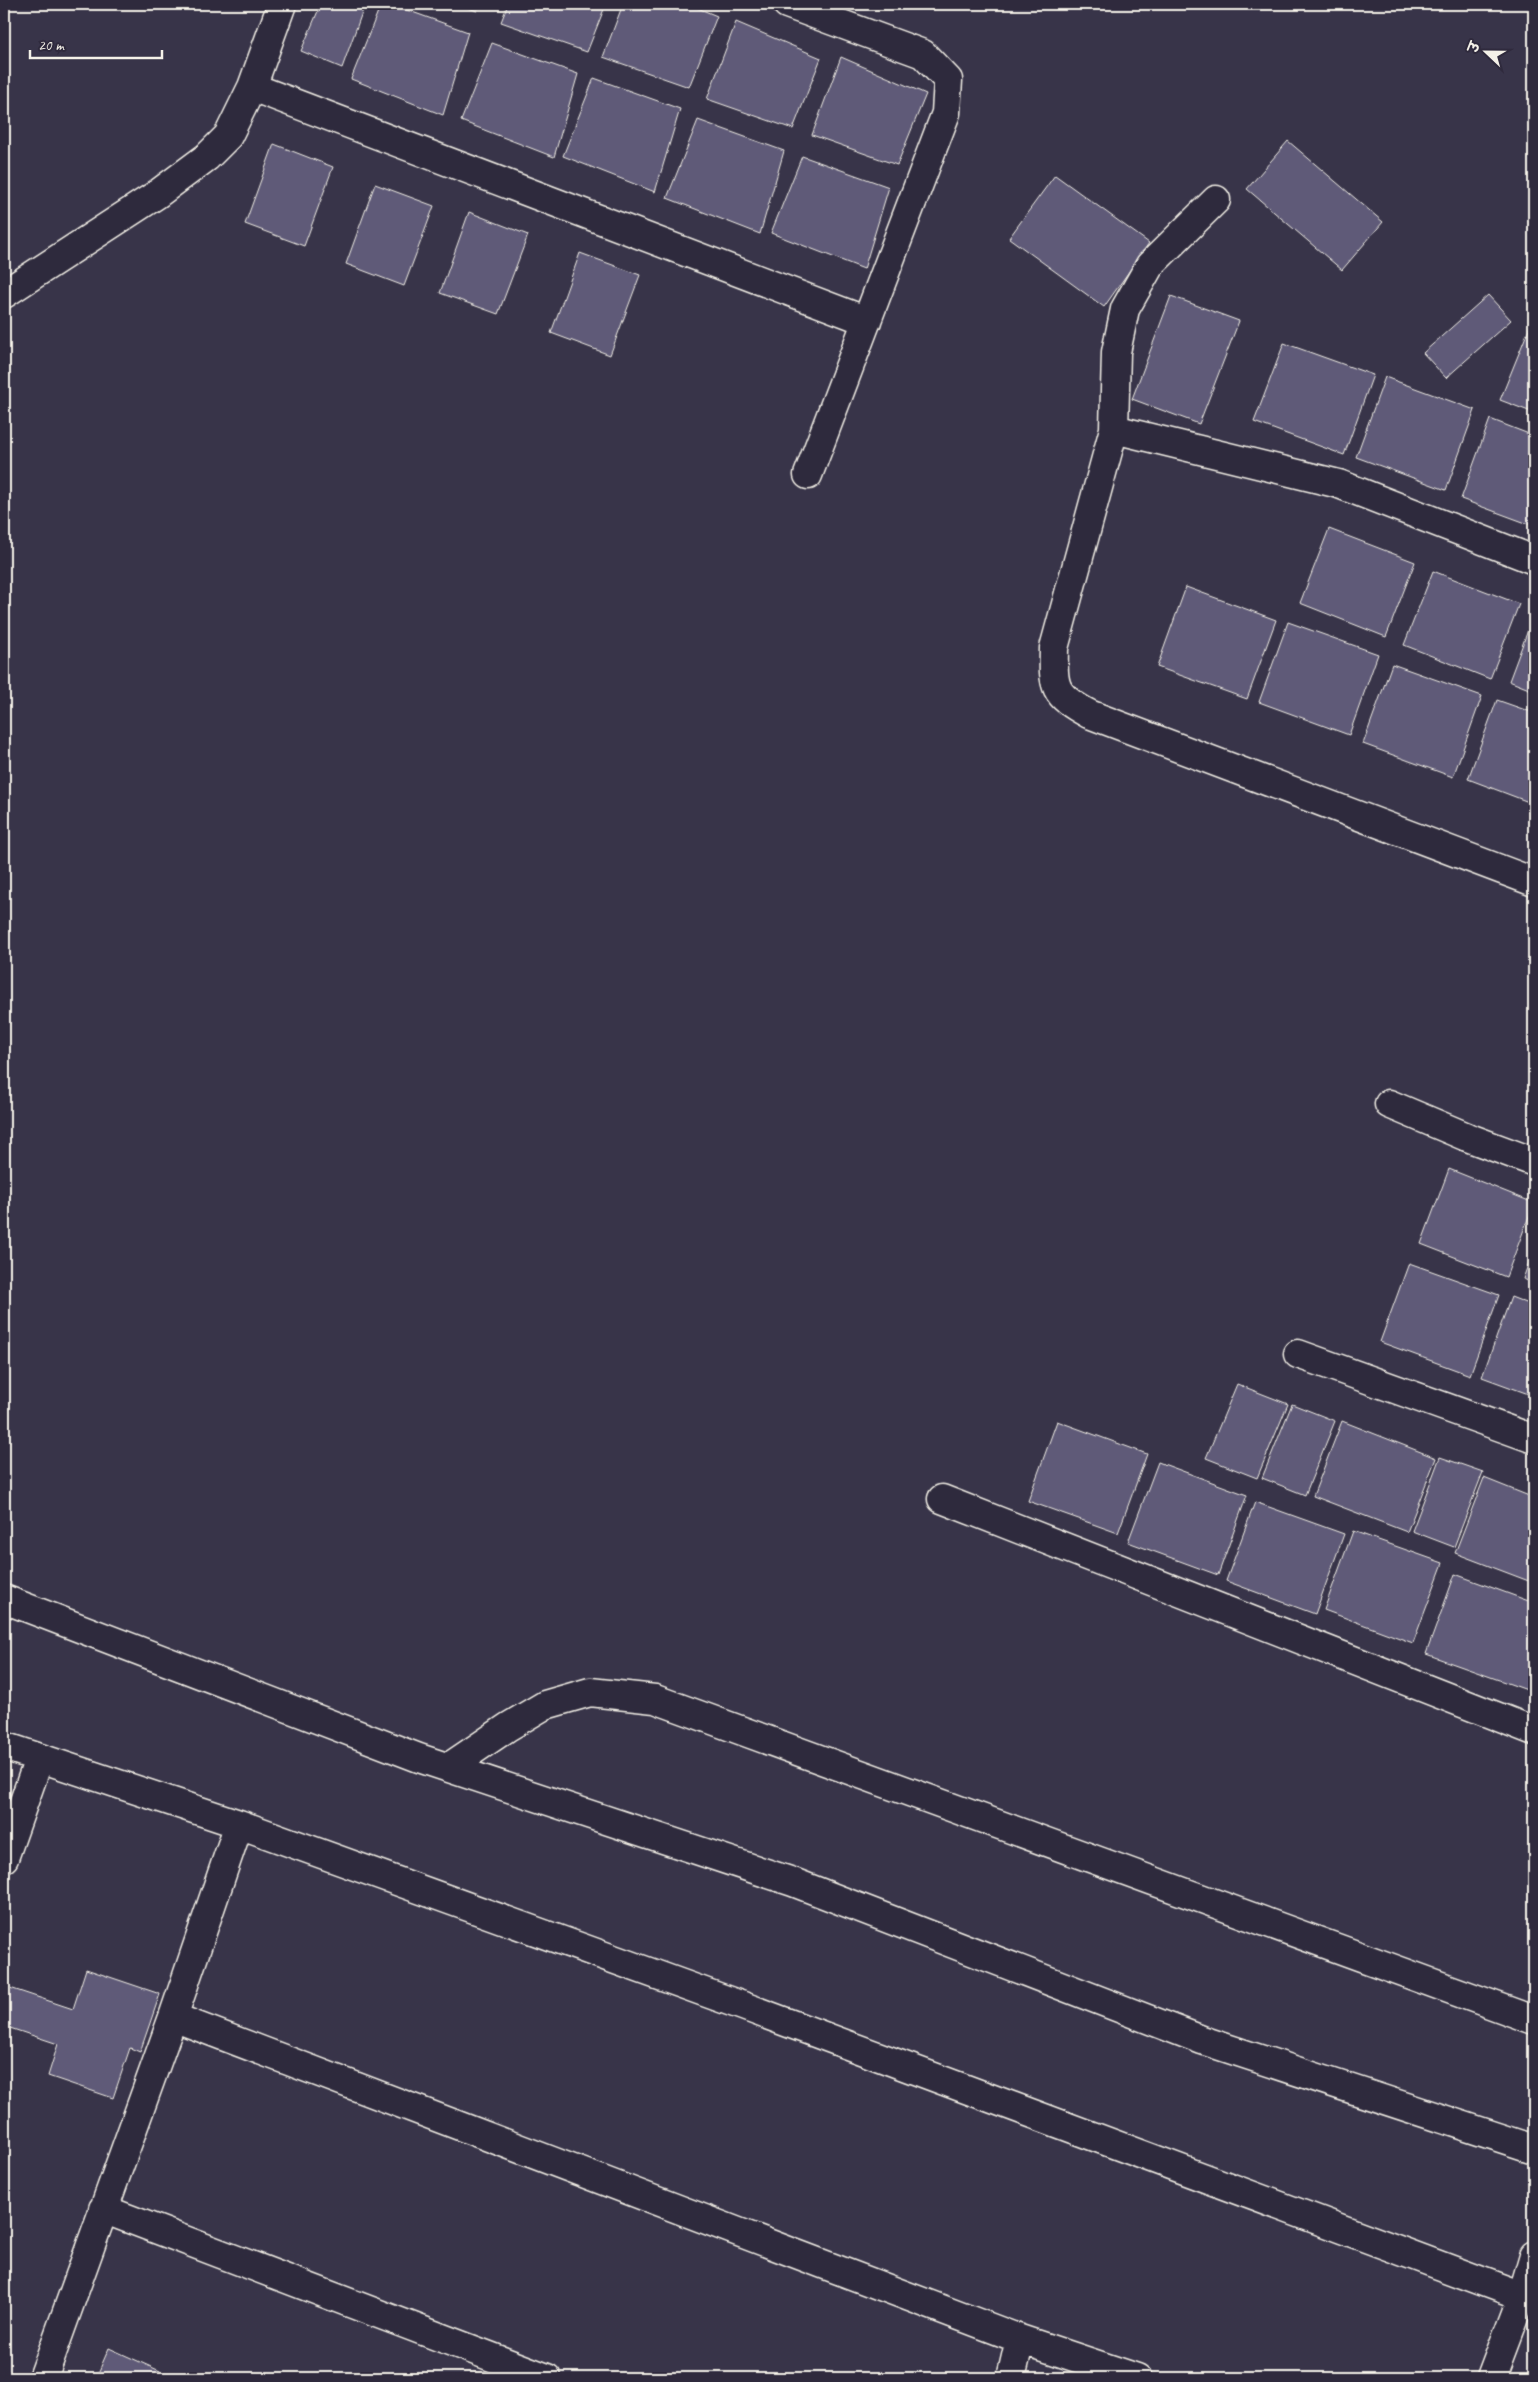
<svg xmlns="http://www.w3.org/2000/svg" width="1538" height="2382" viewBox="0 0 1538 2382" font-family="Caveat,'Playpen Sans Deva',sans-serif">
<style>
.building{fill:#5e5a78;stroke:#f4f1e8}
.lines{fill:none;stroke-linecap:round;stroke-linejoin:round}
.minor-casing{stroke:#f4f1e8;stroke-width:31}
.minor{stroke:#2f2a3d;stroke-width:28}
</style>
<rect width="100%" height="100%" fill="#383449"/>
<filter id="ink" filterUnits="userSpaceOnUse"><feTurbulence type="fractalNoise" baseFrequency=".02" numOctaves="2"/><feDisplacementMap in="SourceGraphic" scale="10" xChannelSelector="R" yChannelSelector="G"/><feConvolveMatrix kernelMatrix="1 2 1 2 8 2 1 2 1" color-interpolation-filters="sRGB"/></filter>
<g filter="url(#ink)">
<!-- building -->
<path class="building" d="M321,4H365L342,68L301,51Z
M381,4H390L468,32L443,115L351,79Z
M457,4H480L477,11Z
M508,4H606L587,52L501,22Z
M623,4H688L717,16L689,87L603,57Z
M736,22L821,58L793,129L707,99Z
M492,43L578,74L554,157L461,121Z
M841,57L926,94L897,165L812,135Z
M594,78L680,109L655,192L563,156Z
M698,120L784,151L760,234L667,198Z
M1288,141L1383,222L1342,270L1247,189Z
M274,144L333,167L304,246L245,224Z
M802,156L889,187L864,269L771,233Z
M1055,175L1149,243L1104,307L1009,238Z
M375,184L434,206L404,286L346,264Z
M469,212L528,235L498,314L440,293Z
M580,253L640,275L610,355L551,333Z
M1488,295L1511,320L1446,378L1423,353Z
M1171,296L1239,321L1199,424L1132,399Z
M1530,326L1534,327V413L1500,400Z
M1284,343L1373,375L1344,455L1254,422Z
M1385,377L1475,410L1446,490L1356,457Z
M1490,419L1534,436V526L1461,499Z
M1329,529L1415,562L1386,637L1300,603Z
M1433,571L1519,604L1490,679L1404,645Z
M1186,587L1276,620L1247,699L1157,667Z
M1534,614V691L1509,681Z
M1288,622L1378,654L1349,735L1259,702Z
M1392,664L1482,696L1453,777L1363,744Z
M1497,700L1534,713V804L1468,779Z
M1449,1169L1534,1203L1506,1277L1421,1244Z
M1534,1248V1283L1523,1279Z
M1409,1263L1499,1295L1470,1375L1380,1342Z
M1511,1297L1534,1306V1396L1482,1377Z
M1237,1384L1288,1404L1257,1478L1206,1458Z
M1292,1404L1335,1421L1305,1495L1262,1478Z
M1057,1421L1147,1454L1118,1533L1028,1501Z
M1342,1421L1436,1458L1407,1532L1313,1496Z
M1440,1457L1483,1472L1454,1547L1412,1531Z
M1158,1462L1247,1495L1218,1575L1128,1542Z
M1484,1478L1534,1498V1583L1455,1553Z
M1255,1502L1344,1534L1315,1614L1226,1581Z
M1353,1531L1443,1563L1413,1643L1324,1610Z
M1455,1574L1534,1603V1679L1530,1691L1426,1654Z
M86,1969L160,1994L140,2052L130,2048L113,2098L48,2076L58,2044L4,2026V1986L73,2009Z
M109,2348L160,2371L156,2378H96Z"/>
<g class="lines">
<!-- minor casing -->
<g class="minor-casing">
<path id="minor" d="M787,4L923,54L948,80L946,113L808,475
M252,87L867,321
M1216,200L1150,265L1125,309L1116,352L1114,429L1054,648C1053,687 1053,695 1089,714L1534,882
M4,294L156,195L207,157L228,136L252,87L282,4
M1114,429L1339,484L1534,560
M1389,1104L1467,1137L1534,1162
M1298,1354L1534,1439
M942,1499L1534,1731
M4,1599L419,1758L793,1882L1202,2040L1534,2149
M4,1746L239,1824L743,2006L1522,2296
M449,1767L508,1727L545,1705L590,1692L655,1699L1534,2020
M4,1858L39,1759
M173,2017L1020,2339L1137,2378
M103,2209L547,2378
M43,2378L173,2017L239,1824
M1011,2378L1020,2339
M1491,2378L1522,2296L1534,2255"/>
</g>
<!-- minor -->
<use href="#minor" class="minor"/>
</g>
</g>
<!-- margin -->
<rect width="1538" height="2382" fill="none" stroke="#2f2a3d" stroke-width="20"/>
<rect x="10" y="10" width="1518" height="2362" fill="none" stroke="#f4f1e8" stroke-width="2" filter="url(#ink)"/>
<!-- north arrow -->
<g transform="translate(1486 52) rotate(292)" stroke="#2f2a3d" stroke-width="4" paint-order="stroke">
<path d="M0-4L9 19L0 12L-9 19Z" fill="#f4f1e8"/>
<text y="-8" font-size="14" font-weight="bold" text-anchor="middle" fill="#f4f1e8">उ</text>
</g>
<!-- scale -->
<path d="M30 50v8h132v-8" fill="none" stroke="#f4f1e8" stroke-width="2.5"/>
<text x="38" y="50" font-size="15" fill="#f4f1e8" stroke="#2f2a3d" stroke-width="4" paint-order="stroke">20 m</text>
</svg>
